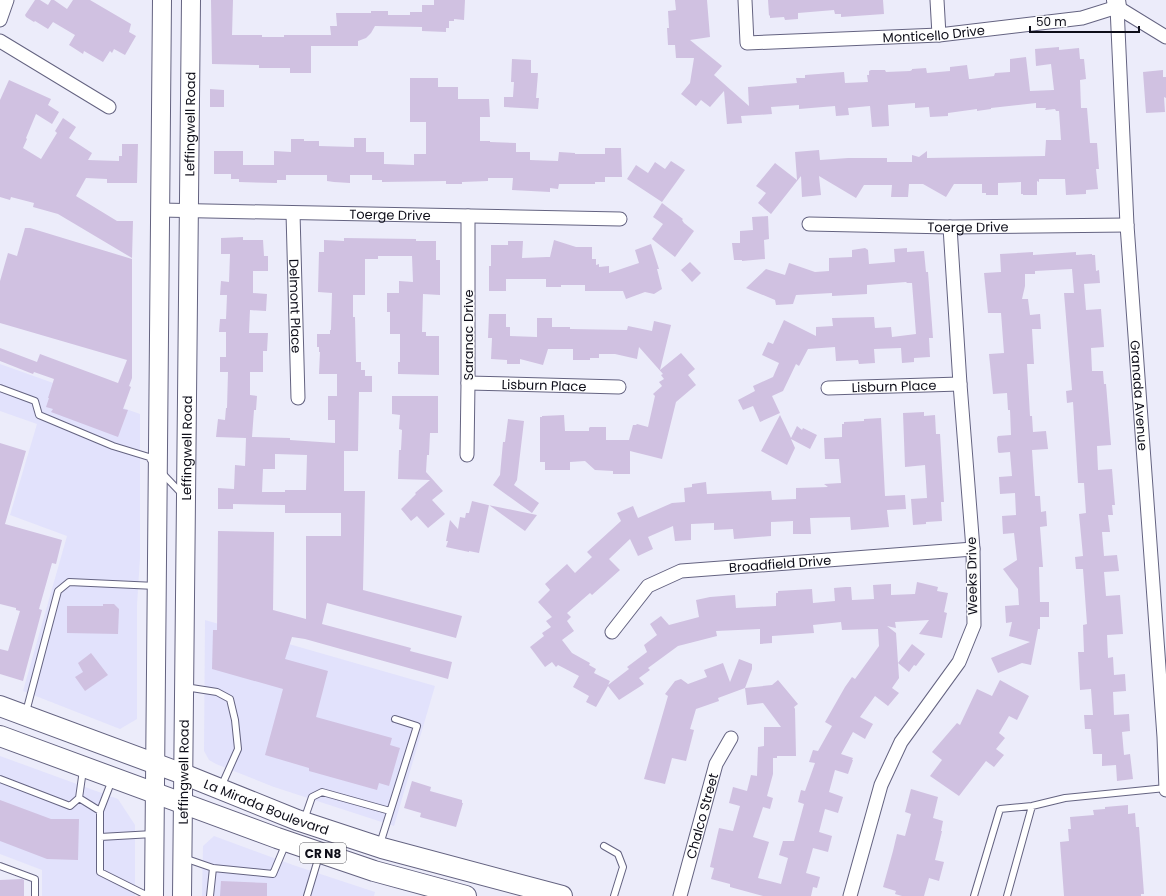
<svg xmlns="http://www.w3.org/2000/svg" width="1166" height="896" viewBox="0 0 1166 896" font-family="Poppins,sans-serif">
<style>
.built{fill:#e2e2fc}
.building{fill:#d0c1e1;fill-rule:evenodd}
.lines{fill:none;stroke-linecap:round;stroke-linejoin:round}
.lane-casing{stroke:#646381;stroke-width:8}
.street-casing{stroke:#646381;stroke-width:15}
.secondary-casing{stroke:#646381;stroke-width:20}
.primary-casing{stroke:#646381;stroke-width:22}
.lane{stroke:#fff;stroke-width:6}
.street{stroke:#fff;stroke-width:13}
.secondary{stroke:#fff;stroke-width:18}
.primary{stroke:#fff;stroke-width:20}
.labels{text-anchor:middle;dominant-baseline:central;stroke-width:3;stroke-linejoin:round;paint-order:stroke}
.shield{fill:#fbfbfb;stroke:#55555d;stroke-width:1}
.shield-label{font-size:12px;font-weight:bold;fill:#0e0e19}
.street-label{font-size:13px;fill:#0e0e19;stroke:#fbfbfb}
</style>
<rect width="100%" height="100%" fill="#ececfa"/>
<!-- built -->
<path class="built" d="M0,364L140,414V558L137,605V719L120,729L23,691L67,536L10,515L37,424L0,411Z
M205,620L435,686L394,826L274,787L216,764L209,760L204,751Z
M0,756L118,799L135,825V896H42V870L0,854Z
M214,836L293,865L375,892L374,896H202L203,846Z"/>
<!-- building -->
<path class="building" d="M35,0H40L48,5L51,0H54L67,9L73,0H90L131,24L129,32L136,36L125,55L114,49L112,53L110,51L103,62L84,51L83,54L69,45L75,35L53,22L48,29L35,21L34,22L26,17L25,15Z
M211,0H233L232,35H262V37H284V35H331L330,26H337L336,13H371V11H388V15H410V12H422V5H434V0H465L464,20L454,19V21H449V28H446V32L422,31V27L375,26L371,33L366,38L358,41V46H311V73H290V68H259V65L212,64Z
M675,0H707L710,37L690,40L722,66L714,75L749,106L748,87L797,83L796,78H805V75L844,72L845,83L868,82L867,75H869V71L871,70H885L886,72L910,71L912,70V69L926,68L927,73L950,71V67L967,65L969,79H971L994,76L995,73L1010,72V59L1026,57L1030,91L1054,90L1051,64L1036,66L1035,49L1059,47V50L1079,48L1080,59H1084L1086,79L1080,80L1081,108H1087L1090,143H1097L1099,169H1096L1098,189L1086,190V194L1066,195L1065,179H1039V182L1037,181V195H1023V194H1021V182L998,183V195H986V193H982V184H954L946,197L923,184H909L908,197H891L892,185H864L856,198L819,176L821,195L802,197L801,176L771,214L758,203L766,193L756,186L775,163L797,180L795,152L819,150L820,160L848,158H887V162H912V155L919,157L927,151V158L1045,156L1046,140H1061L1059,111H1056L1055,109L1045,110L1046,108H1036V103L991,108V109L977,111V109L948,113V116L930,117L929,107L915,108V103L888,105L889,126L872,127L870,106L848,108L849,115L836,116L835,106L799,109V105L771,107L772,114L741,116L742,123L727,124L724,91L710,107L701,100L696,106L681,94L690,83L694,58H676L675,45H668L667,28H669L668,11L676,10Z
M768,0H883L884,14L841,17V14H835L834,10L798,13V19L785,20L784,17L770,18V15L769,16Z
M512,59L531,60V73H538L536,98H539L538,109L504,107V97H513L514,82H511Z
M1163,70V77H1166V98L1164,97L1165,112L1146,113L1143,72Z
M410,78H438V87H458V99H489L490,117H480V141H490V142L516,143V152H530V160L558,161L559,152L575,153V154H605V148H621L622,177H605V182H595V184H559L558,189L550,188V192L512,190L513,178H488V181L462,182V184H446V181L382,182V180H372V175H350V183L334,182L327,181V175H286V180H277V183L239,182V179H231V174H214V151H243V165H274V151L291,152V139H304V141H319V146L354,147V138H366V152H384V164L414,165V154H426V122H410Z
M9,80L51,99L48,105L59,112L52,124L36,114L26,138L27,139L23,148L41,159L57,133L55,131L63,118L76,127L69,138L92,153L88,160L119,161V156H122V144H138L137,183H107V179L86,178L76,196L117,221H133L132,258L58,214L33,207L34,203L11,197L10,200L0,197V100Z
M210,89L224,90V107H210Z
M671,161L685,170L662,202L627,179L636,165L648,173L655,162L665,169Z
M662,203L683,219L682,220L684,223L694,231L675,257L652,239L663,224L653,217Z
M768,216L769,239L764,240L765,259L742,261V260H734L732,243H740V231L753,230L752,217Z
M25,228H30L132,259V378L129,386L131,387L123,409L128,410L118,437L51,412L53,409L46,407L49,398H48L54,379L34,372L33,374L0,361V348L37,362L40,354L118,383L127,360L0,323V281L8,253L17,256Z
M243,237V240H263L264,256H268V271H253V293L267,294L266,311L250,310L249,333H268L267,351H263V372H250V395L257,396L256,410H254L252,437L290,438V440L335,443V420H328V396H337V374H319L320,352H319V347H317V334H330V330H331L332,293L318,292L319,252H324V240L344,241V238L416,239V241H436V260H440V295L423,294L422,332H426V336H439V375L398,374V362H400V334H390V312H387V293H399V281L413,282L412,256H378V259H365V295H353V317H355L356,362H361V370H365V376H372V392H359L358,451H344V491H365L363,590L462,616L456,638L327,603L322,624L411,648L410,651L452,662L448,679L305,639L292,637L285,659L328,671L316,717L392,738L390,745L400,748L389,786L379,783L377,790L309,771V768L265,755L283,689L212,669L213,630H217L218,531L274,532L273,610L306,619V536H341V513H285V505L233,504V509H218V488L234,489L235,465L245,466L246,438L216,437L218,419L225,420L226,408H227L228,372H220V357H226V332H219L220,319H226L227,295H220L221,281L229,282L230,254H221V238ZM275,454L307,455L306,490H285V492H262L263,469H275Z
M554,240L576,247H592V259H596V265L599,264V267L609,266V273L639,263L635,250L651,244L659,269H657L662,289L654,294L645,292L626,299L623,291H585V285H561V287H546V279H506V291H489V266H491V245H508V241H523L522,258L547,257H550Z
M865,248L868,250L869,264L895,262L894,249L907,248V252L924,251L926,272H928L933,338H929L930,357L914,358V362L902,363L901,348L874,349L875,363L859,364L858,360L836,361L835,347L808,349L799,366L796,364L783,391L772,396L780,413L760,422L753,406L743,410L738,400L755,391L753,386L773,377L779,363L762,355L768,342L773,344L784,320L816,336V327L833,326L832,318L874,317L875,328L891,327L892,337L916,334L912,283H907L906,282L867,285V294L832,296V293L796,295L793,304L776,305L775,300L746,288L766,269L785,275L789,263L815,272L829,271V258L852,257V250Z
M1033,252V255L1076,252V255L1092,254V255H1095L1096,271L1099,270L1100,283L1084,284L1086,310L1101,309L1104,347L1091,348L1092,371H1103L1104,384H1106L1111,445L1097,446L1098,470L1112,469L1115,505H1112L1113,515H1108L1110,532H1102L1104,556L1117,555L1119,571L1104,572L1106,596L1120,595L1123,634L1107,635L1108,658L1113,657L1114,675L1125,674L1126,691L1113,692L1114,715L1129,714L1130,731L1122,732L1124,755L1130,754L1133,779L1117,781L1116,765L1102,766V754H1093L1091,729H1085L1084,715H1093L1091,689L1080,690L1078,652H1084L1083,625L1087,624L1083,569H1076L1075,557L1083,556L1079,514L1086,513L1084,483H1078L1073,402L1067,403L1066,391L1072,390L1064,293H1074L1072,269L1035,271V274H1025V286L1022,299H1028L1030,315L1040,314L1041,329H1032L1034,364H1027L1030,416H1032L1033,432L1046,431L1048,449L1032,450L1035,496H1040L1041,512L1046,511L1047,526L1040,527L1043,567H1039L1040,602H1049V617H1040V629H1038L1031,665L1022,663L998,673L991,658L1030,642L1009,636L1012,622L1006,623L1005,606L1019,605L1018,589L1003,569L1017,560L1014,533L1003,534L1002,516L1016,515L1015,493L1000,494L999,477L1012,476L1010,452L999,453L998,452L997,438L998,436L1011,435L1010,410H1008L1007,393L993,394L989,354L1004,353L1001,313H988L984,273L1001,272L1000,254Z
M690,262L701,273L692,282L681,270Z
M489,314H506V327H510V336L537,337V318H552V327H570V329L627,330L628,326L652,331L654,321L671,325L660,370L681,353L695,369L688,375L696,385L676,402L662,459L630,451V474H613V471L595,470L585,461L570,462V470H545V462H540V417H542V416L564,415L565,431H589V428L590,427H606V440H629L633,425H636L637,424L648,427L655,396L653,394L662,386L659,382L664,379L661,375L663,374L639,347L637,359L615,354H599V358H590V360H573V349H548L543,365L520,359V364H507V360L491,359L492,338H488Z
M392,396H438V433H430L429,455H427L426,472L443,491L432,500L445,514L428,528L417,516L411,521L401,509L416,494L415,493L430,480L398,479L399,450H401L402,430L399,429L400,415L392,414Z
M924,412V416L935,415L936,434H940L944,502H941L942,521L926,522V524L913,525L911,499L927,498L925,465L905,467L903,413Z
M780,415L791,438L797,426L802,430L803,428L817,435L810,449L791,439L795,448L787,465L761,451Z
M881,418L885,496L905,495L906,509L887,510L889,527L851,530L850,517L810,518L811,534H793V521L771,522V536L734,539L733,529L714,530V523L691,524V540L675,541L673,526L648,537L653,549L638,556L630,539L609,559L620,570L592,595L590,593L567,613L571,617L567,621L574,631L562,640L572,653L590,663L589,665L596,669L594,673L610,681L608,685L629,669L627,667L647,652L644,645L657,635L650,624L661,616L669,625L699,617L696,600L710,597L735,595L736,608L776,606V593H778V591L812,589L813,603L835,601L834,588L846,587H851L852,600L874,599L873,585L891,584V595L915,594L917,582L938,587L937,591L948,593L944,612L947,613L942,638L919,634L929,620L895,622L896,628L887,626L896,633L899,678L892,688L899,693L888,706L875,696L860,717L873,724L867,735L865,739L853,732L841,754L853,758L852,760H853L848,774L835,770L829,792L843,797L838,813L825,809L819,832L832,836L828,852L813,848L806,873L820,877L817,888L813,887L811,896H763L730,887V884L711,879L714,868L710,867L719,828L733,831L740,806L729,803L733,787L747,791L751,775L757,776L758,747L764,746V727H781L763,703L747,705L745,688L772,685L778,680L798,704L794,707L795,709L796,756H777V758H773V774L767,796L773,798L770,809L763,807L753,837L769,842L758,878L781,884L788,858L779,855L783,841H794L804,804L798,802L801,790L805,791L815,763L809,762L813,750L818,751L832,726L825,722L845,687L852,677L855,679L879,646L878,629L842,630L841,622L813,625L814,633L772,636V643L760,644V629L716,631L717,636L678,646L648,668L650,670L639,678L644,684L619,700L608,686L596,707L586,702L589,696L573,687L579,676L558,665L556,667L552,662L545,667L530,647L544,636L542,633L551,627L546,621L552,617L538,602L550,590L545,584L567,564L575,573L592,557L587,552L621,521L617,513L633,506L638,518L672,503L685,502L684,488L692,487V484L706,482L707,494L771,491L772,500L796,499V488L828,487L824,484L841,483L839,459H825L824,438L842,437V424H844V422L864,421V419Z
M508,419L524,421L517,480L514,485L539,503L532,513L493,485L500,475L503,442H505Z
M0,443L26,451L5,524L62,540L56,564L52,563L39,609L42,610L23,681L0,674V649L8,651L20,611L16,610V608L0,604Z
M472,501L488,505L537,515L525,531L489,505L479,553L469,551V552L446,547L448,541H446L450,520L458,529L460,517L465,518L466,513H469Z
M103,604H114L119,609L118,634L67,633V606H103Z
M912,644L925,654L916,666L914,665L909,672L898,663Z
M91,653L108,675L85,691L75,677L83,672L78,663Z
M739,659L752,664V669L745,688L718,698L719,701L696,709L690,729L694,730L686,761L672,758L665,784L644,779L668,696L665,694L675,681L681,679L688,684L707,677L704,670L723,663L730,682Z
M1000,680L1029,696L1017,720L1009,716L999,733L1005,738L996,749L1004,755L994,767L986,761L959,796L930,776L942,760L932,752L957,723L960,725L977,689L992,696Z
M412,781L431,787L430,791L462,800V803H463L456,827L420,817L421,813L404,808Z
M911,789L938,797L933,818L943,821L941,831H942L935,860L944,862L939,881L929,878L924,896H902L895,894L896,891L883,887L893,851L897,834L905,836L911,814L905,812Z
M0,800L51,819H79L78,860L47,859L0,841Z
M1128,805V814L1135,813L1136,827H1139L1144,894H1141V896H1064L1060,842L1069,841L1068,829H1071L1070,817L1094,815L1093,810L1105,809V807Z
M22,879L24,880V896H0V880Z
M221,881L267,883V896H220Z"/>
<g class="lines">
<!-- lane casing -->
<g class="lane-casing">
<path id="lane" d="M0,388L35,401L39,415L113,446L149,457L153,463
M162,473L182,494
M185,687L217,692L230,699L235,720L238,749L221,787
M26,712L58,591L69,582L156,586
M0,779L70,806L79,798L83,770
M112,780L100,811V872L148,896
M79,798L100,811
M304,820L312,797L322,792L390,811
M100,837L153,834
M380,844L417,726L395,719
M604,846L618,854L623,867L614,896
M184,858L213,868
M0,866L35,879V896
M210,896L213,868L273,874L286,843
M307,896L319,856
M974,896L1000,809L1032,806L1065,798L1166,788
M1007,896L1032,806"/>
</g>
<!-- street casing -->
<g class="street-casing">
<g id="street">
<path id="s1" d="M745,0L747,43L939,35L1082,18L1117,7"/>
<path d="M937,0L939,35"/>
<path id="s2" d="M1117,7L1127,225L1164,737L1166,790"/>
<path d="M1117,7L1166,37"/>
<path d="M0,20L7,0"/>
<path d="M0,41L109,107"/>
<path id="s3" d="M160,210L620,219"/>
<path id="s4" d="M293,213L298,398"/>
<path id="s5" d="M809,224L950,227L1127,225"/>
<path id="s6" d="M468,383L619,387"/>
<path id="s7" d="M828,388L960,384"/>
<path d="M467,455L468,383V216"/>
<path id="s8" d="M612,632L648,586L681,571L973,549"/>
<path id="s9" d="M680,896L716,764L731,738"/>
<path d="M850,896L881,785L901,742L959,662L974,625L973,549L960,384L950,227"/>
</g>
</g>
<!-- secondary casing -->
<g class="secondary-casing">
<g id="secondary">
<path d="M1116,0L1117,7"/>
<path d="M154,896L162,0"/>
<path id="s10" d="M182,896L191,0"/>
</g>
</g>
<!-- primary casing -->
<g class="primary-casing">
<g id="primary">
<path id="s11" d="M0,706L183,774L297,820L382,848L562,896"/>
<path d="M0,736L277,838L374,871L466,896"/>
</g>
</g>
<!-- lane -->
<use href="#lane" class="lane"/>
<!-- street -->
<use href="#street" class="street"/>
<!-- secondary -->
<use href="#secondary" class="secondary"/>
<!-- primary -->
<use href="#primary" class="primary"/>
</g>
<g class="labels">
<!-- shield labels -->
<rect class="shield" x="300" y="843" width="46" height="20" rx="3"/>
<g class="shield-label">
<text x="323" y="853">CR N8</text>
</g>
<!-- street labels -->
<g class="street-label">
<text stroke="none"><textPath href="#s1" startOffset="230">Monticello Drive</textPath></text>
<text stroke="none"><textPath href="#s10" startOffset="772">Leffingwell Road</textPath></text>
<text stroke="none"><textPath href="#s3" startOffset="230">Toerge Drive</textPath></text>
<text stroke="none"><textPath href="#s5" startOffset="159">Toerge Drive</textPath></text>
<text stroke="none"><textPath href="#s4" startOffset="93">Delmont Place</textPath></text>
<text transform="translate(468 335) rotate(-90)">Saranac Drive</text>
<text stroke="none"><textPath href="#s6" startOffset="76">Lisburn Place</textPath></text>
<text stroke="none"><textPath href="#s7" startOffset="66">Lisburn Place</textPath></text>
<text stroke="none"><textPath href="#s2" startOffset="389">Granada Avenue</textPath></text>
<text stroke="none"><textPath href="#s10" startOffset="448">Leffingwell Road</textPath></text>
<text stroke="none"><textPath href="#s8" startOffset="194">Broadfield Drive</textPath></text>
<text transform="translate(972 576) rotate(-91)">Weeks Drive</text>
<text stroke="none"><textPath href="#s10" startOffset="124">Leffingwell Road</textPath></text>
<text stroke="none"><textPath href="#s11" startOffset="285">La Mirada Boulevard</textPath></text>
<text stroke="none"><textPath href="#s9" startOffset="83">Chalco Street</textPath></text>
</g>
</g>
<!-- scale -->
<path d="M1030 26v6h109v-6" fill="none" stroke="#0e0e19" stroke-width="2"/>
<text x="1036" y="26" font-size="12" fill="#0e0e19" stroke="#fbfbfb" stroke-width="3" paint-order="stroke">50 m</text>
</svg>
